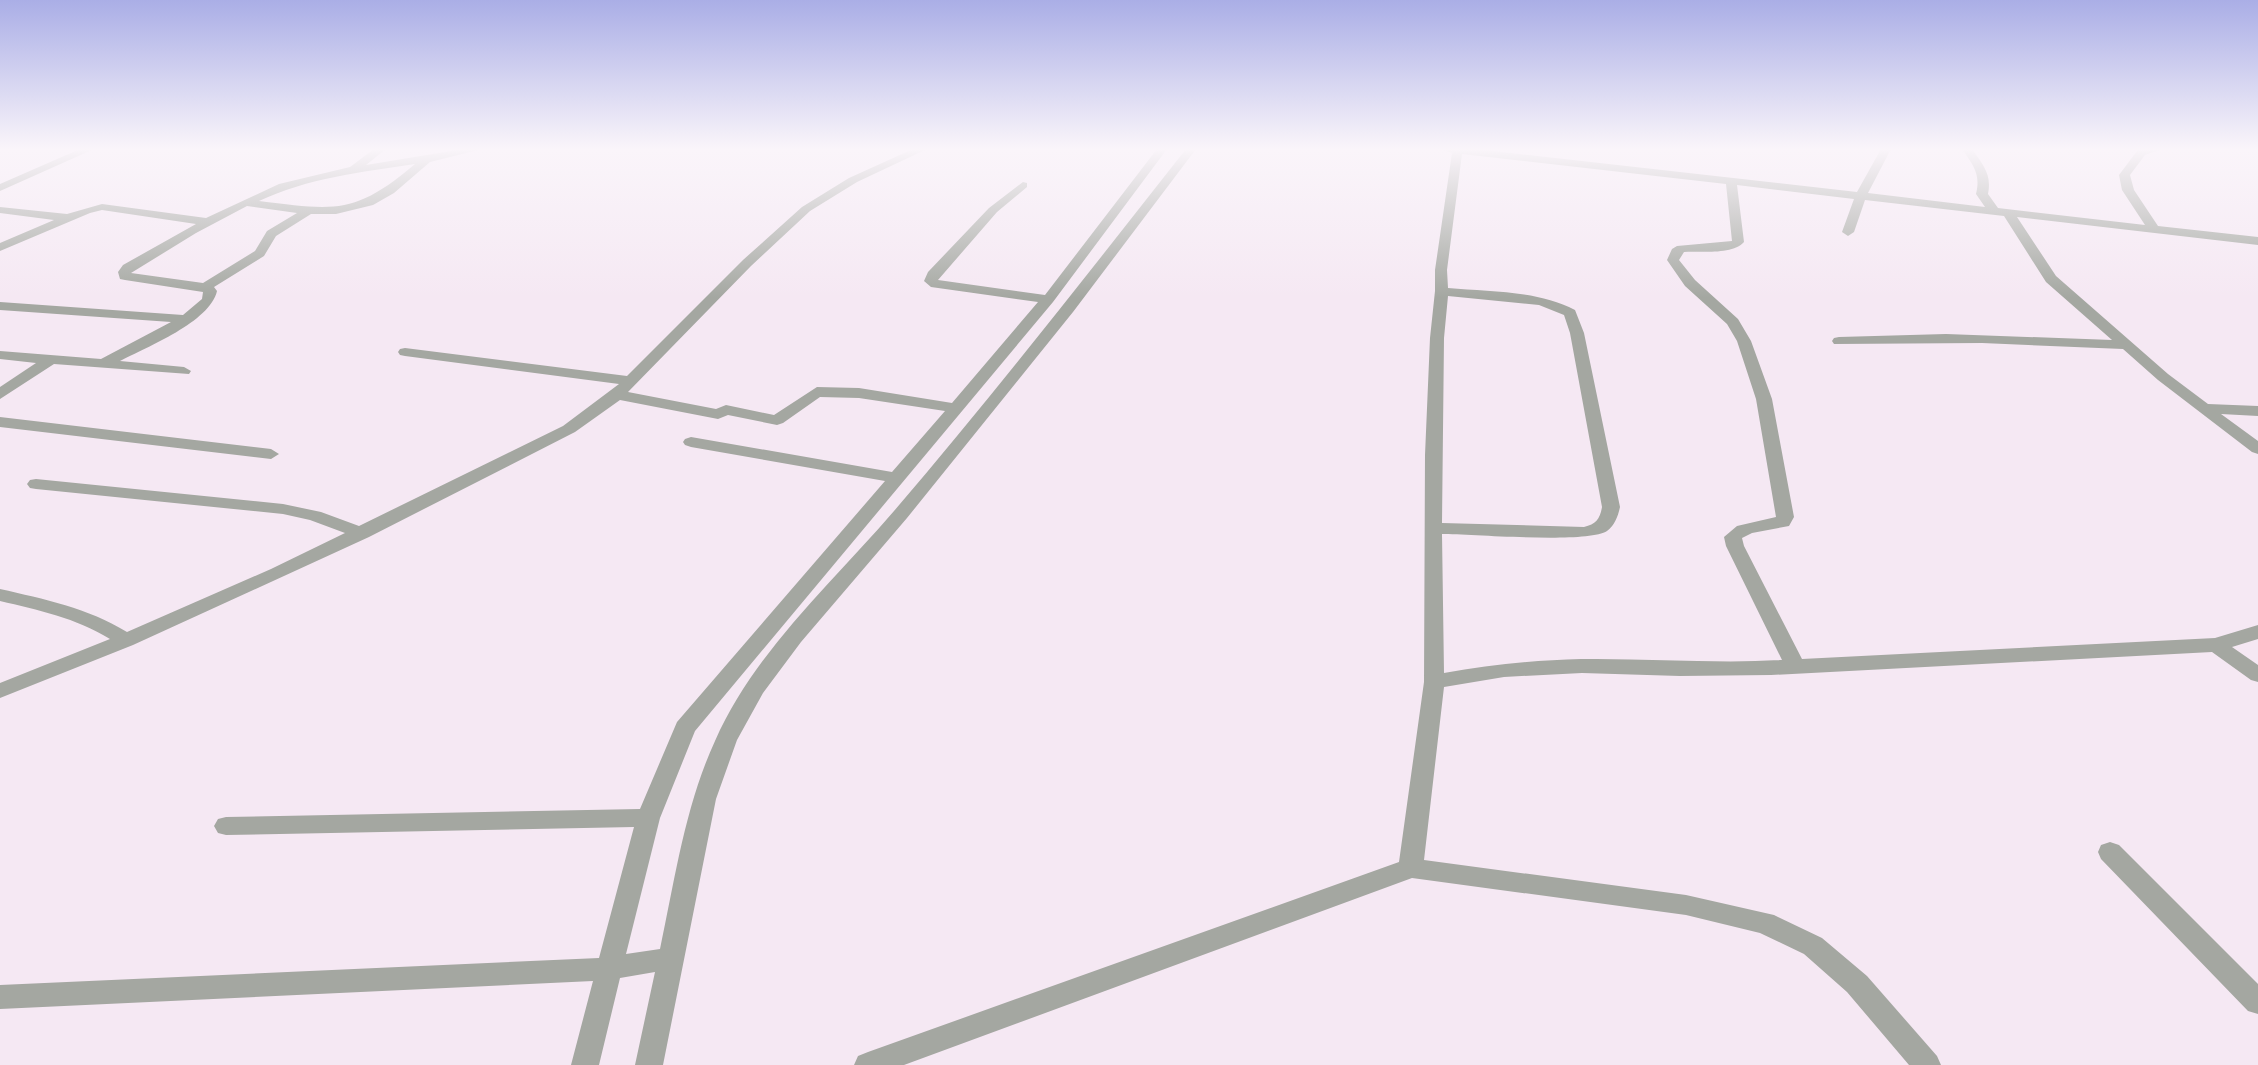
<svg xmlns="http://www.w3.org/2000/svg" width="2258" height="1065" viewBox="0 0 2258 1065" font-family="Raleway,sans-serif">
<style>
.lines{fill:none;stroke-linecap:round;stroke-linejoin:round}
.minor{fill:#a4a7a1;fill-rule:evenodd}
</style>
<rect width="100%" height="100%" fill="#f5e8f3"/>
<g class="lines">
<!-- minor -->
<path class="minor" d="M80,149H94L0,191V184Z
M374,149H386L366,165L463,149H482L430,162L394,193L373,205L336,214H311L276,236L264,256L214,287L217,291C210,322 147,347 120,361L184,367L191,371L189,374L54,364L0,399V387L36,363L0,359V351L101,359L171,322L0,310V302L183,315L202,299L203,292L125,280L120,279L118,272L123,265L196,224L102,210L90,213L0,251V243L54,220L0,213V207L67,214L102,204L206,218L279,184L350,167ZM415,164C354,216 334,210 259,201C308,178 361,172 415,164ZM247,206L297,213L267,231L255,251L203,283L131,273L196,233Z
M913,149H927L857,182L810,211L751,266L628,392L716,409L726,405L774,415L817,387L859,388L952,403L1038,302L931,287L924,281L928,272L989,208L1023,182L1027,183V187L997,212L938,280L1045,295L1157,149H1167L1053,302L695,731L660,818L626,954L660,949C675,879 685,806 715,741C754,652 832,583 894,511C995,393 1090,271 1186,149H1196L1073,312L907,518L801,642L763,693L737,740L716,799L663,1065H635L655,972L620,978L599,1065H571L593,981L0,1009V985L599,958L634,827L226,835L218,833L214,826L218,819L226,817L640,809L677,722L885,481L691,447L685,445L683,442L685,439L691,437L892,472L945,411L859,398L820,397L783,423L777,425L728,415L718,419L620,400L575,432L369,537L133,645L0,698V683L110,639C76,618 38,610 0,601V589C44,599 88,608 127,632L271,569L345,533L310,520L283,514L36,489L30,488L27,484L30,480L36,479L283,504L321,512L359,526L563,426L619,384L405,356L400,355L398,352L400,349L405,348L627,376L743,260L802,207L849,178Z
M1441,149H1475L1857,192L1881,149H1891L1868,193L1985,207L1976,194C1981,174 1973,165 1962,149H1972C1983,165 1992,174 1988,194L1998,208L2145,225L2122,190L2119,175L2137,151L2162,149L2145,155L2130,175L2134,190L2158,226L2258,237V245L2017,217L2056,276L2168,374L2208,404L2258,406V416L2221,414L2258,441V454L2252,452L2158,380L2123,349L1982,343L1834,344L1832,341L1834,338L1839,337L1946,334L2112,340L2046,282L2004,216L1865,200L1854,232L1848,236L1842,232L1854,199L1737,185L1744,242C1733,255 1701,251 1684,252L1679,260L1695,280L1738,319L1751,341L1772,399L1794,517L1789,526L1752,533L1742,538L1744,546L1802,659L2215,638L2258,625V639L2232,647L2258,665V682L2251,680L2212,652L1771,675L1680,676L1582,673L1504,677L1444,687L1424,860L1686,895L1774,915L1822,938L1867,976L1937,1056L1941,1065H1909L1847,992L1804,954L1760,933L1686,915L1412,878L904,1065H854L858,1056L868,1052L1399,862L1424,682L1425,455L1430,338L1435,291V270L1452,153ZM1462,154L1726,184L1732,241L1677,246L1672,249L1667,260L1685,286L1727,324L1737,341L1756,399L1776,517L1737,526L1724,537L1726,546L1782,660C1715,664 1648,658 1581,659C1535,660 1490,665 1444,673L1442,534C1473,534 1587,544 1607,531C1615,525 1618,516 1620,507L1584,333L1575,310C1537,290 1490,292 1448,288L1447,270ZM1448,296L1539,305L1564,315L1570,333L1602,507C1600,519 1596,524 1584,527L1442,523L1444,338Z
M0,417L271,449L279,454L271,459L0,427Z
M2110,842L2119,845L2258,984V1014L2248,1011L2101,859L2098,852L2101,845Z"/>
</g>
<!-- sky -->
<linearGradient id="sky" x2="0" y2="1"><stop stop-color="#aaaee6"/><stop offset="0.5" stop-color="#faf5fa"/><stop offset="1" stop-color="#faf5fa" stop-opacity="0"/></linearGradient>
<rect width="2258" height="298" fill="url(#sky)"/>
</svg>
